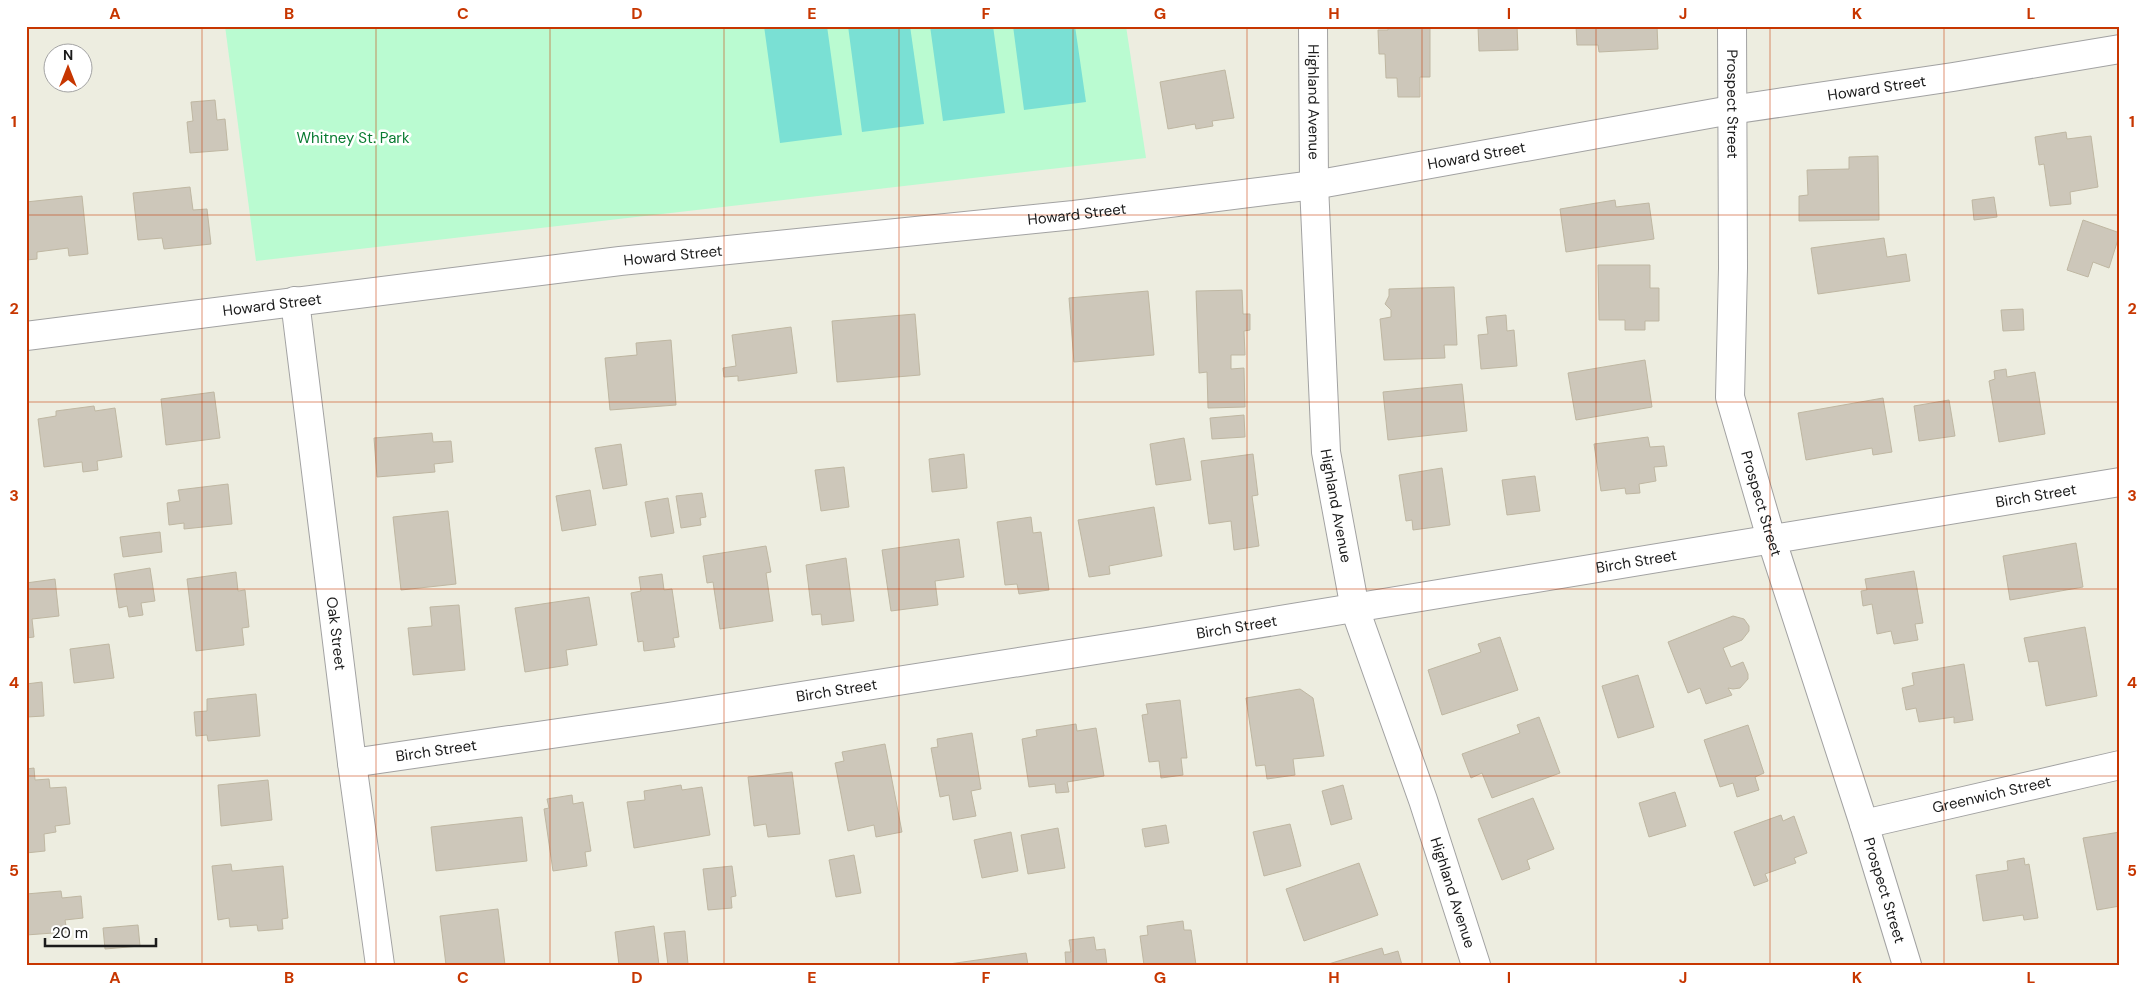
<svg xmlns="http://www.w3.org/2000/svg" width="2146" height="991" viewBox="0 0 2146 991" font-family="'DM Sans',sans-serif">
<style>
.park{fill:#bafbd1}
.pitch{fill:#7ae0d4}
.building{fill:#cdc7ba;stroke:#bfb7a2}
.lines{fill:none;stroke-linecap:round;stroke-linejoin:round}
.minor-casing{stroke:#a2a2a2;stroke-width:30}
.minor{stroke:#fff;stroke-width:28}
.grid{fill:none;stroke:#c73600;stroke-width:1;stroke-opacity:0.55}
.labels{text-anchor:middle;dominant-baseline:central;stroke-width:5;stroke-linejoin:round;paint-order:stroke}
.street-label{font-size:15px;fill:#1b1b1b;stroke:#fff}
.park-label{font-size:15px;fill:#087b31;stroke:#fff}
.neatline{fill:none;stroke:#c73600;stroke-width:2}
.grid-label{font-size:16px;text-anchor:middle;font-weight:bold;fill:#c73600}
</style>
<rect width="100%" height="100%" fill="#edede0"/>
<!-- park -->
<path class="park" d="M225,26H1126L1146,158L256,261Z"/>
<!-- pitch -->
<path class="pitch" d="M764,26H827L842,135L780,143Z
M848,26H910L924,124L862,132Z
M930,26H993L1005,113L943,121Z
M1013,26H1075L1086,102L1024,110Z"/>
<!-- building -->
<path class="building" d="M1388,26H1430V77H1420V97H1398L1397,78H1386L1385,54H1379L1378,30H1388Z
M1478,26H1517L1518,50L1479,51Z
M1576,26H1657L1658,49L1599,52L1598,45H1577Z
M1225,70L1234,118L1212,121L1213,126L1196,129L1195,124L1168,129L1160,82Z
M215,100L217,120L225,119L228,150L190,153L187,122L193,121L191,102Z
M2066,132L2067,139L2091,136L2098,187L2070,192L2071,204L2050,206L2044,164L2039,165L2035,137Z
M1878,156L1879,220L1799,221V196L1808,195L1807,170L1849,169V157Z
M190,187L193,210L207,209L211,244L164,249L162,238L138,240L133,193Z
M82,196L88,254L69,256L68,248L37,252V259L26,260V202Z
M1994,197L1997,217L1974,220L1972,200Z
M1615,200L1616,207L1649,203L1654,239L1566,252L1560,209Z
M2083,220L2120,233L2109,268L2093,262L2088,277L2067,270Z
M1884,238L1887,257L1906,254L1910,281L1818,294L1811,248Z
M1598,265H1650V288H1659V321H1645V330H1625V320H1599Z
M1454,287L1457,345H1444L1445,358L1384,360L1380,319L1391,317V310L1385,304L1389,296V289Z
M1242,290L1243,314H1250V330L1244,331L1245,355H1231V369L1244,368L1245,407L1208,408L1207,372L1199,373L1196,291Z
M1148,291L1154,355L1074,362L1069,298Z
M2023,309L2024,330L2003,331L2001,310Z
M915,314L920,375L837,382L832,321Z
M1506,315L1507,331L1514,330L1517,366L1481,369L1478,335L1488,334L1486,317Z
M791,327L797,373L738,381V376L724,377L723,368L736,366L732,335Z
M671,340L676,405L610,410L605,358L637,355L636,343Z
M1645,360L1652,407L1576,420L1568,373Z
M2006,369L2007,377L2035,372L2045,434L1999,442L1989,381L1995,379L1994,371Z
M1462,384L1467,431L1388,440L1383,392Z
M214,392L220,438L166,445L161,399Z
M1883,398L1892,452L1873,455L1872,448L1806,460L1798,413Z
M1949,400L1955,436L1919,441L1914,406Z
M94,406L95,411L115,408L122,457L97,461L98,470L83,472L82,462L44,467L38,419L56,416V411Z
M1244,415L1245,437L1212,439L1210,418Z
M432,433L433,442L451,441L453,462L434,464L435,472L377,477L374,438Z
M1648,437L1650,447L1664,446L1667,466L1654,467L1656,481L1639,484L1640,493L1626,494L1625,488L1601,491L1594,444Z
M1184,438L1191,480L1156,485L1150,444Z
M621,444L627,485L603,489L595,448Z
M964,454L967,488L932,492L929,459Z
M1253,454L1258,495L1252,496L1259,546L1234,550L1231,521L1209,524L1201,461Z
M844,467L849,507L821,511L815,470Z
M1442,468L1450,525L1413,530L1412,520L1406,521L1399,475Z
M1535,476L1540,511L1507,515L1502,480Z
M228,484L232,524L184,529V523L169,525L167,503L180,501L178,490Z
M590,490L596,525L562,531L556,496Z
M702,493L706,517L700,518L701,525L681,528L676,496Z
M668,498L674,533L651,537L645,502Z
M1154,507L1162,556L1109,566L1110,574L1089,577L1078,520Z
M448,511L456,584L401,590L393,517Z
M1031,517L1033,533L1041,532L1049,590L1019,594L1017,584L1005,585L997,522Z
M160,532L162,552L123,557L120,537Z
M959,539L964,577L935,581L938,605L891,611L882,550Z
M2076,543L2083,587L2010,600L2003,556Z
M766,546L771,572L766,573L773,621L720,629L713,582L707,583L703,556Z
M846,558L854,621L822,625L821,614L812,615L806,565Z
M150,568L155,601L141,603L143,615L129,617L127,606L119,608L114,574Z
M1914,571L1923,623L1915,624L1918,640L1894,644L1891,631L1877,634L1872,604L1863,606L1861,591L1867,590L1865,579Z
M236,572L238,591L245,590L249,627L242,628L244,645L196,651L187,579Z
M662,574L664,590L672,589L679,637L673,638L675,647L644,651L643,641L638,642L631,593L641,591L639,577Z
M55,579L59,616L32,619L34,637L26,638V583Z
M589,597L597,645L566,650L568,665L525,672L515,608Z
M459,605L465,670L413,675L408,628L432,626L430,607Z
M1733,616L1744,619L1749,626V631L1742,640L1723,648L1731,667L1743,662L1748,674V679L1740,688L1733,689L1728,688L1732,695L1706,704L1700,688L1688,693L1668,642Z
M2085,627L2097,696L2046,706L2038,661L2029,662L2024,638Z
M1500,637L1518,690L1442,715L1428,670L1481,652L1478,644Z
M109,644L114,678L74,683L70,649Z
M1964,664L1973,720L1954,723V717L1919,722L1916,708L1906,710L1902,688L1914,685L1912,673Z
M1638,675L1654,727L1618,738L1602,686Z
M42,682L44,716L27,717L26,724V684Z
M1300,689L1313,698L1324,756L1293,759L1295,775L1267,779L1265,765L1256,766L1246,698Z
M256,694L260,736L208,741L207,735L196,736L194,712L207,711V699Z
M1180,700L1187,758H1181L1183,775L1161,778L1159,761L1149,762L1142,715L1148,714L1146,704Z
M1539,717L1560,773L1492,798L1482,773L1471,778L1462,754L1520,733L1517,725Z
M1076,724L1077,731L1096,728L1104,776L1067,782L1069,792L1056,793L1055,784L1029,787L1022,739L1037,736L1036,730Z
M1748,725L1764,773L1755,777L1759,790L1737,797L1733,783L1720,787L1704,740Z
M972,733L981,789L971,791L976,816L953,820L949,795L940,797L931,748L938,747L937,739Z
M885,744L902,832L876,837L874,825L848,831L835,763L844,761L842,752Z
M34,768L35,780L49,779L50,788L66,787L70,824L55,826L56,832L44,834L45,851L26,853V769Z
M792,772L800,834L768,837L766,824L754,826L748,777Z
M268,780L272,820L221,826L218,785Z
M681,785L682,790L702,787L710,835L634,848L627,802L645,800L644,791Z
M1343,785L1352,819L1331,825L1322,791Z
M1675,792L1686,826L1649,837L1639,803Z
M572,795L573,804L583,802L591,851L585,852L587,866L553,871L544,809L549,808L547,799Z
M1533,798L1554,849L1527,860L1530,869L1502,880L1478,819Z
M1781,815L1783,821L1794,816L1807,853L1794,858L1796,863L1765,874L1768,881L1754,886L1734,832Z
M522,817L527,861L436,871L431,827Z
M1290,824L1301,866L1264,876L1253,832Z
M1166,825L1169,843L1145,847L1142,829Z
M1058,828L1065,868L1028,874L1021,835Z
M1011,832L1018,871L982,878L974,840Z
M2120,832V906L2097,910L2083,838Z
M854,855L861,893L836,897L829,860Z
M2024,858L2025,865L2029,864L2038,918L2024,920L2023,915L1983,921L1976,875L2008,870L2007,861Z
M1359,863L1378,915L1304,941L1286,889Z
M231,864L232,871L283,866L288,918L282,919L283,929L258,931L257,925L230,927L229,918L218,920L212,866Z
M732,866L736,896L731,897L732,908L708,910L703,869Z
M61,891L62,898L81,896L83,918L65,920L67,932L26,935V894Z
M498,909L505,965H446L440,916Z
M1183,921L1184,930H1191L1196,965H1144L1140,936L1148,935L1147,926Z
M138,925L140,946L105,949L103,928Z
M654,926L659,965H619L615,932Z
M685,931L688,964L668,965L664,933Z
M1094,937L1096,950L1105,949L1107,965H1066L1065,952H1071L1069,940Z
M1382,948L1384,955L1398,951L1402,965H1325Z
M1026,953L1028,965H949V964Z"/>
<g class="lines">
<!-- minor casing -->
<g class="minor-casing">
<g id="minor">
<path id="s1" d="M1313,26L1314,185L1326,452L1355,609L1423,800L1476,965"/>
<path id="s2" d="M1732,26L1733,268L1730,397L1771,538L1864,824L1907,965"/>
<path id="s3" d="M295,301L352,763L380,965"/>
<path id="s4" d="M26,336L620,261L1074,215L1314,185L1731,110L1953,77L2120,49"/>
<path id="s5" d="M352,763L668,717L1153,641L2120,482"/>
<path id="s6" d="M1864,824L2120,765"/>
</g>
</g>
<!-- minor -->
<use href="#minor" class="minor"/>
</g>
<!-- grid -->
<path class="grid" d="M202,26V965M376,26V965M550,26V965M724,26V965M899,26V965M1073,26V965M1247,26V965M1422,26V965M1596,26V965M1770,26V965M1944,26V965M26,215H2120M26,402H2120M26,589H2120M26,776H2120"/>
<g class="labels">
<!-- street labels -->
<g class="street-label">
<text stroke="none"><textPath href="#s4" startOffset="1868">Howard Street</textPath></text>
<text stroke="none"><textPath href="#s1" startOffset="76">Highland Avenue</textPath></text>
<text stroke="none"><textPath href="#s2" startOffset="78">Prospect Street</textPath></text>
<text stroke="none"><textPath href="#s4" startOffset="1462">Howard Street</textPath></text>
<text stroke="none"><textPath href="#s4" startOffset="1058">Howard Street</textPath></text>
<text stroke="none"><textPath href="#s4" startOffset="652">Howard Street</textPath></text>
<text stroke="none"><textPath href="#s4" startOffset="248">Howard Street</textPath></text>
<text stroke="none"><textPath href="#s5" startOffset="1705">Birch Street</textPath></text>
<text stroke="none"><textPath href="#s2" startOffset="482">Prospect Street</textPath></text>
<text stroke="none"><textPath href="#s1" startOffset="481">Highland Avenue</textPath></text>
<text stroke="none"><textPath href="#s5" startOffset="1300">Birch Street</textPath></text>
<text stroke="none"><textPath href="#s5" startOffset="895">Birch Street</textPath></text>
<text stroke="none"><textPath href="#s3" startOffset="335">Oak Street</textPath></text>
<text stroke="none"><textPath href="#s5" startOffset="490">Birch Street</textPath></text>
<text stroke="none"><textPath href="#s5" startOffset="85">Birch Street</textPath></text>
<text stroke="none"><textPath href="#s6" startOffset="131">Greenwich Street</textPath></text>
<text stroke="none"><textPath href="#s2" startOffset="888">Prospect Street</textPath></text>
<text stroke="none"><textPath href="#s1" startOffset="886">Highland Avenue</textPath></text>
</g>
<!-- park labels -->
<g class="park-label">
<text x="353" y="138">Whitney St. Park</text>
</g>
</g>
<!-- border -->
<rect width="2146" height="991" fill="none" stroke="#ffffff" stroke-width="55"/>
<!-- north arrow -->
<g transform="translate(68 68)"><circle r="24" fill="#ffffff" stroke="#a4a4a4"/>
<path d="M0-4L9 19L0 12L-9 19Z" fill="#c73600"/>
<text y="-8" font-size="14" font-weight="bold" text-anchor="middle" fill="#1b1b1b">N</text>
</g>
<!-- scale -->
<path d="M45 938v8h111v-8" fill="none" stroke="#1b1b1b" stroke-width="2.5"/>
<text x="52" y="938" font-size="15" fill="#1b1b1b" stroke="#ffffff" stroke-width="4" paint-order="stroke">20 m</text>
<rect x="28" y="28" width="2090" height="936" class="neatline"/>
<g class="grid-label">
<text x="115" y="19">A</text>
<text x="289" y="19">B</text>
<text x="463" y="19">C</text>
<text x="637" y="19">D</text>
<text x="812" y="19">E</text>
<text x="986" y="19">F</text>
<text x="1160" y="19">G</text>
<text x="1334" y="19">H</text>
<text x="1509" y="19">I</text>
<text x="1683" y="19">J</text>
<text x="1857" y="19">K</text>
<text x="2031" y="19">L</text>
<text x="14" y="127">1</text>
<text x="2132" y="127">1</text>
<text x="14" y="314">2</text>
<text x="2132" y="314">2</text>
<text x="14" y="501">3</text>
<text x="2132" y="501">3</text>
<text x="14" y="688">4</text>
<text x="2132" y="688">4</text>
<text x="14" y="876">5</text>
<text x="2132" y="876">5</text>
<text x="115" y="983">A</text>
<text x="289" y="983">B</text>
<text x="463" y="983">C</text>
<text x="637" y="983">D</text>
<text x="812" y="983">E</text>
<text x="986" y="983">F</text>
<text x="1160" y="983">G</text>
<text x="1334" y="983">H</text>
<text x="1509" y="983">I</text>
<text x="1683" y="983">J</text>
<text x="1857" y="983">K</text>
<text x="2031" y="983">L</text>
</g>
</svg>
